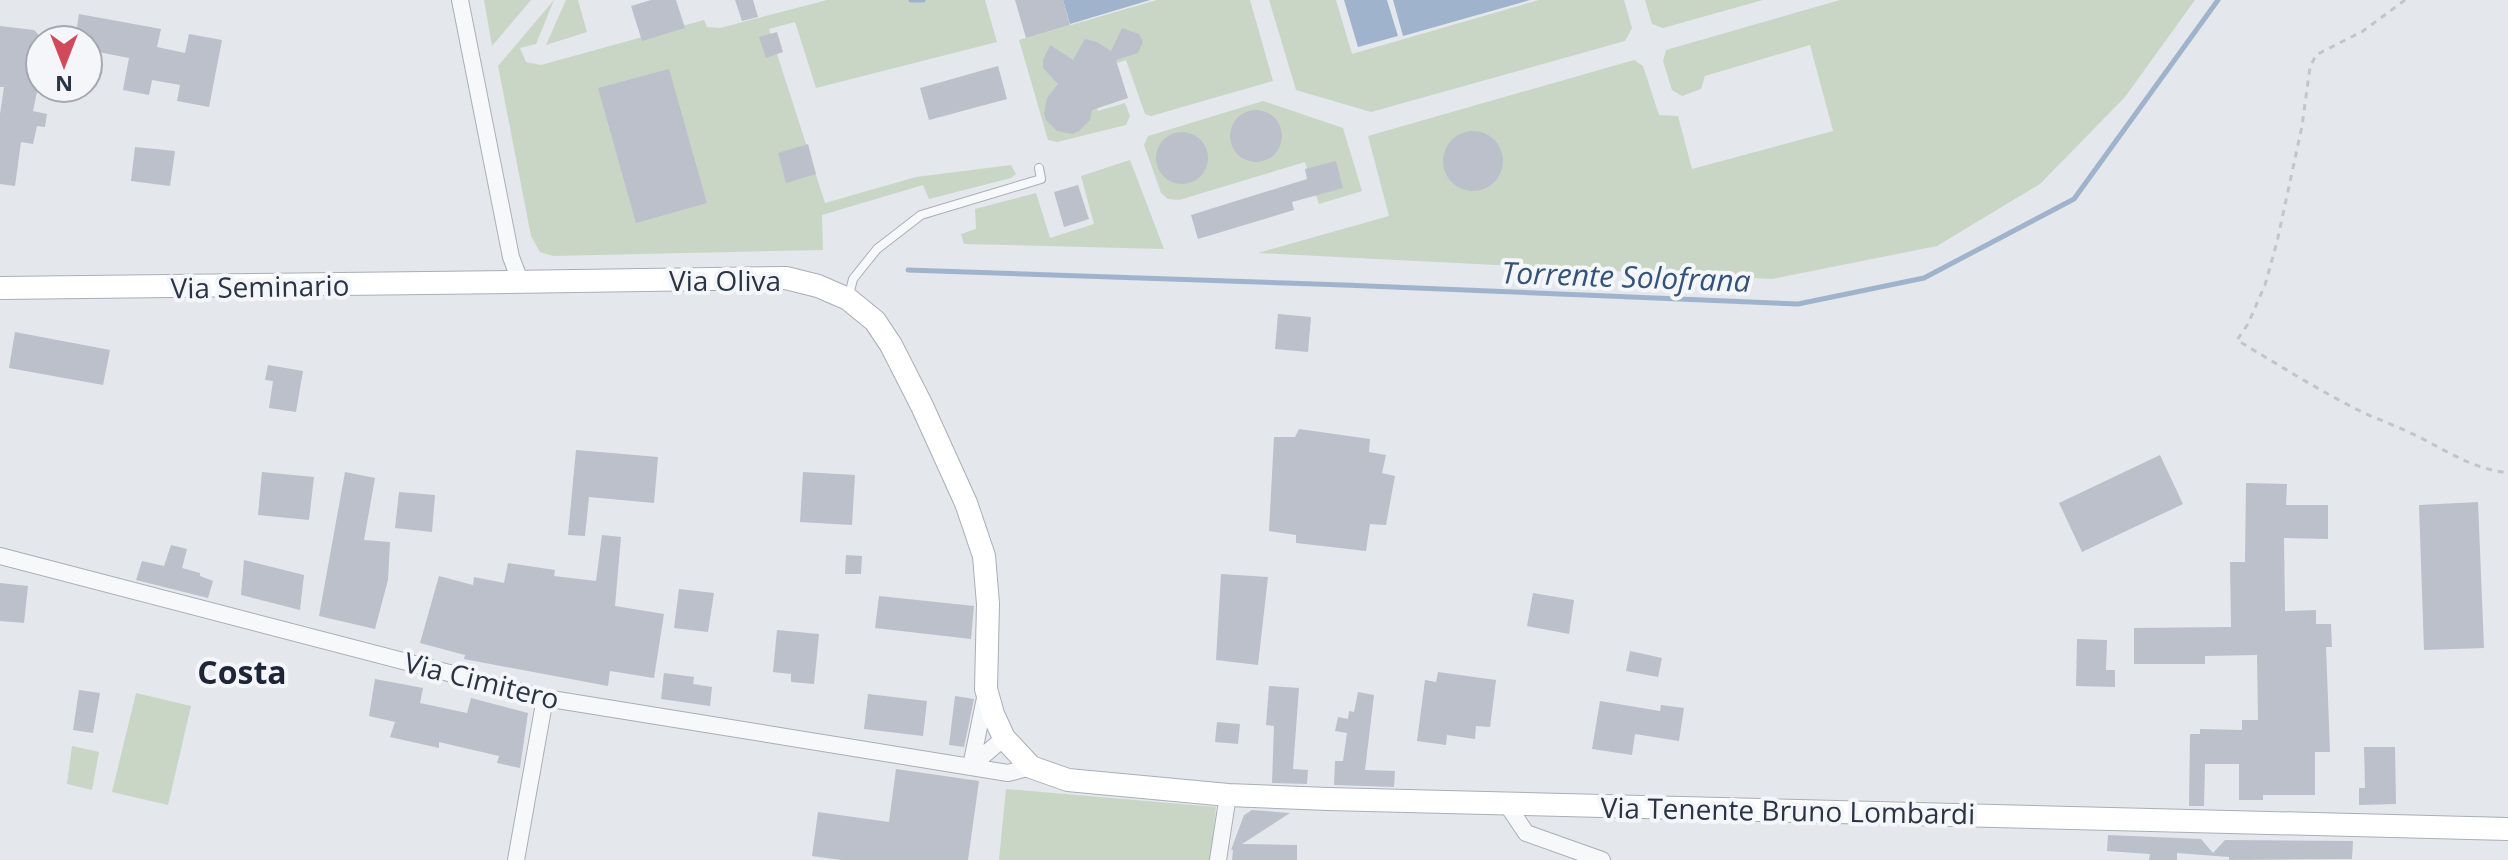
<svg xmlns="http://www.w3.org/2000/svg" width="2508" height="860" viewBox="0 0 2508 860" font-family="'Open Sans',sans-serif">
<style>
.green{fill:#c9d6c5}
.water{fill:#9fb4cc}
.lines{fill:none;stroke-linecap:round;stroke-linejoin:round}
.stream{stroke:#9fb4cc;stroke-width:5}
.building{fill:#bbc0ca}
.lane-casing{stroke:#a9aeb7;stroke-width:10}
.street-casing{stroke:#a9aeb7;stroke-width:18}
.secondary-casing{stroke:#a9aeb7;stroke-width:24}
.path{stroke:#c2c5cb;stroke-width:3;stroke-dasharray:6 6;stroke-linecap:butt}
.lane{stroke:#f7f8fa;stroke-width:8}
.street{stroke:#f7f8fa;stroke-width:16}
.secondary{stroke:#fff;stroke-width:22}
.labels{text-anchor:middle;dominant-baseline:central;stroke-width:8;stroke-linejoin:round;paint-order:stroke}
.street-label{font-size:28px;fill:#2b3445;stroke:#f4f6f9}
.water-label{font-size:30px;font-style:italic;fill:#34527a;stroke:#f4f6f9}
.quarter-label{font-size:32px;font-weight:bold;fill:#1d2536;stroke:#f4f6f9}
</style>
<rect width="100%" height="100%" fill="#e4e7ec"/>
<!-- green -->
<path class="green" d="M484,0H531L492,46Z
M554,0L536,44L520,48L526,62L541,65L704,20L707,27L720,28L827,0H985L997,42L816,88L795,22L769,29L825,203L916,177L1011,165L1016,174L1011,178L929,199L923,185L822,215L823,250L553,256L540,252L531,236L498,66Z
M566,0H578L587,32L546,45Z
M1157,0H1250L1273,81L1151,116L1145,114L1126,60L1085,74L1098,111L1125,103L1130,116L1126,125L1057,142L1048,140L1019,40Z
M1269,0H1336L1352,54L1539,0H1624L1632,28L1625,41L1371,112L1296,90Z
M1645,0H1763L1663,28L1652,24Z
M1840,0H2195L2125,97L2040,184L1937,246L1772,279L1258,253L1389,216L1368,136L1634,60L1643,66L1659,115L1678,116L1692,169L1833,131L1810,45L1705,76L1701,89L1682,96L1672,90L1663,61L1666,50Z
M1263,101L1343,128L1362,191L1319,204L1305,162L1179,200L1168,199L1161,193L1144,145L1148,136Z
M1130,160L1164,249L964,244L961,234L976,229L975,209L1036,193L1050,238L1094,224L1081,176Z
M136,693L191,706L168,805L112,792Z
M72,746L99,752L92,790L67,784Z
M1006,789L1216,807L1211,860H999Z"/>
<!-- water -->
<path class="water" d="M1063,0H1150L1070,24Z
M1344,0H1387L1398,36L1358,47Z
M1393,0H1530L1403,36Z"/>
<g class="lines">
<!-- stream -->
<path class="stream" d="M911,0H923
M908,270L1344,285L1798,304L1924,278L2074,199L2218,0"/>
</g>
<!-- building -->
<path class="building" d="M651,0H676L685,28L642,41L631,6Z
M735,0H753L758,17L742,21Z
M1015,0H1063L1070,25L1026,38Z
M79,14L161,29L157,47L185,53L189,34L222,40L209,107L177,101L180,85L152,80L149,95L123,90L129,58L88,50V40H75Z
M0,26L34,30L40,36V78L33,111L47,114L45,127L37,126L33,144L21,142L15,186L0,184V114L4,87H0Z
M1122,28L1139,34L1143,42L1138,53L1116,60L1128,98L1092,110L1090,120L1079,131L1072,134L1057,131L1046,120L1044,113L1047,98L1058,84L1043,68V60L1050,45L1073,60L1085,39L1097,42L1111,51Z
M777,32L783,52L766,58L759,37Z
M998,66L1007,99L929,120L920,88Z
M669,69L707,203L636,223L598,88Z
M1230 136a26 26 0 1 1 52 0a26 26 0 1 1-52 0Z
M1443 161a30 30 0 1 1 60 0a30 30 0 1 1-60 0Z
M1156 158a26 26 0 1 1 52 0a26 26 0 1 1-52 0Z
M808,144L816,174L786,183L778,153Z
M135,147L175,151L170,186L131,181Z
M1336,161L1343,188L1292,202L1294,210L1198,239L1191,215L1307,179L1305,169Z
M1078,185L1089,219L1064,227L1054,192Z
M1278,314L1311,317L1308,352L1275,349Z
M15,332L110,350L103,385L9,368Z
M268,365L303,371L296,412L269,408L273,381L265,380Z
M1299,429L1370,439L1369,452L1386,455L1382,473L1395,476L1386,525L1370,524L1366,551L1296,543V535L1269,531L1274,437H1295Z
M576,450L658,457L654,503L589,497L585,536L568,535Z
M2160,455L2183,504L2082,552L2059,503Z
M262,472L314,477L309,520L258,515Z
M345,472L375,478L364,540L390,542L388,580L375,629L319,616Z
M803,472L855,475L852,525L800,522Z
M2246,483L2287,484L2286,505H2328V539L2284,538L2285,611L2316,610V624H2331L2332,647H2326L2330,752H2315V795H2263V800H2239V764H2205L2204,806H2189L2190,734H2200V729L2242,730V720H2258L2257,655L2205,656V664H2134V628L2231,627L2230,562H2245Z
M399,492L435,495L432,532L395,528Z
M2478,502L2484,648L2424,650L2419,505Z
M602,535L621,537L615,606L664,614L654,678L610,671L608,686L464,659L465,655L420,643L439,576L473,585L474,577L504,583L508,563L555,570L554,576L596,581Z
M171,545L187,549L182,568L200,573V576L213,581L208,598L136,580L142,561L164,566Z
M846,555L862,556L861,574H845Z
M244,560L304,575L300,610L241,595Z
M1221,574L1268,577L1258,665L1216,660Z
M0,583L28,586L24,623L0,621Z
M679,589L714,593L708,632L674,628Z
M1533,593L1574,600L1569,634L1527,626Z
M879,596L974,606L971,639L875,628Z
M777,630L819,634L814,684L791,682V674L773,672Z
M2077,639L2107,640L2106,670H2115V687L2076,686Z
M1630,651L1662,658L1658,677L1626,671Z
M1438,672L1496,680L1490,727L1476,726L1475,739L1447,735L1446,745L1417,741L1425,680L1436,682Z
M664,673L694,677L693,684L712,687L710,706L661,699Z
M375,679L423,688L420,703L467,713L471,698L528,713L520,768L497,763L499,756L439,742V748L390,737L395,722L369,716Z
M1269,686L1299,688L1293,769L1308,770L1307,784L1272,783L1274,726L1266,725Z
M79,690L100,693L93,733L73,730Z
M1358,692L1374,695L1365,770L1395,771L1394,787L1334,785L1335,761H1343L1347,733L1335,731L1338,717L1348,719L1349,711L1354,712Z
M868,694L927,701L923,736L864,729Z
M955,696L974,699L964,747L949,745Z
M1600,701L1660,711L1661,705L1684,708L1679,741L1635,734L1632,755L1592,749Z
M1217,722L1240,724L1238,744L1215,742Z
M2364,747H2395L2396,804L2359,805V788H2365Z
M896,769L979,781L968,860H841L812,856L818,812L889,822Z
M1252,810L1290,813L1242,844L1297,845V860H1232L1233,850H1231L1244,815Z
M2108,835L2201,839L2213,853L2225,840L2353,841L2352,859L2229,860V857L2177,853V860H2149L2150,854L2107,851Z"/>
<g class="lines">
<!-- lane casing -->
<g class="lane-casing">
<path id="lane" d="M848,299L853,279L877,249L921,215L1041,179L1039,168"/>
</g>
<!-- street casing -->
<g class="street-casing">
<path id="street" d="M460,0L511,257L520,281
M0,556L545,698L1008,773L1031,767
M971,766L986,693
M971,766L1004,738
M1506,803L1526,833L1602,860
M516,860L545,698
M1218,860L1228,795"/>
</g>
<!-- secondary casing -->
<g class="secondary-casing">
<path id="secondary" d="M0,288C262,287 524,281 786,278L818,286L848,299L875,321L891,345L922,406L966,503L984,556L988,604L986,689L993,714L1004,738L1031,767L1068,780L1228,795L1328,799L2508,829"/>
</g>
<!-- path -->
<path class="path" d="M2405,0L2363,31L2316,55L2310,67L2302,126L2277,242L2265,285L2248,324L2237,340C2277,364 2318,390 2360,411C2379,420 2399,427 2417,436C2449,452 2471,468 2508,473"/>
<!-- lane -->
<use href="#lane" class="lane"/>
<!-- street -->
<use href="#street" class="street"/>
<!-- secondary -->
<use href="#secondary" class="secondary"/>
</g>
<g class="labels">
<!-- street labels -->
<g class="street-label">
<text x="725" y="280">Via Oliva</text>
<text transform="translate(260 286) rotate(-1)">Via Seminario</text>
<text transform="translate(482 680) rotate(14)">Via Cimitero</text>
<text transform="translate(1788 810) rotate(1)">Via Tenente Bruno Lombardi</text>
</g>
<!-- water labels -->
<g class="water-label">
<text transform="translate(1626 276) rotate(2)">Torrente Solofrana</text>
</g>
<!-- quarter labels -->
<g class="quarter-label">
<text x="242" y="671">Costa</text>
</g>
</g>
<!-- north arrow -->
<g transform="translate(64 64) rotate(180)"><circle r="38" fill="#f4f6f9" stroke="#a4a8b1" stroke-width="2"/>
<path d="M0-6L14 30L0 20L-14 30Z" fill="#d1495b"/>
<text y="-12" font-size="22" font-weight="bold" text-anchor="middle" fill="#2b3445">N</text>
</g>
</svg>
